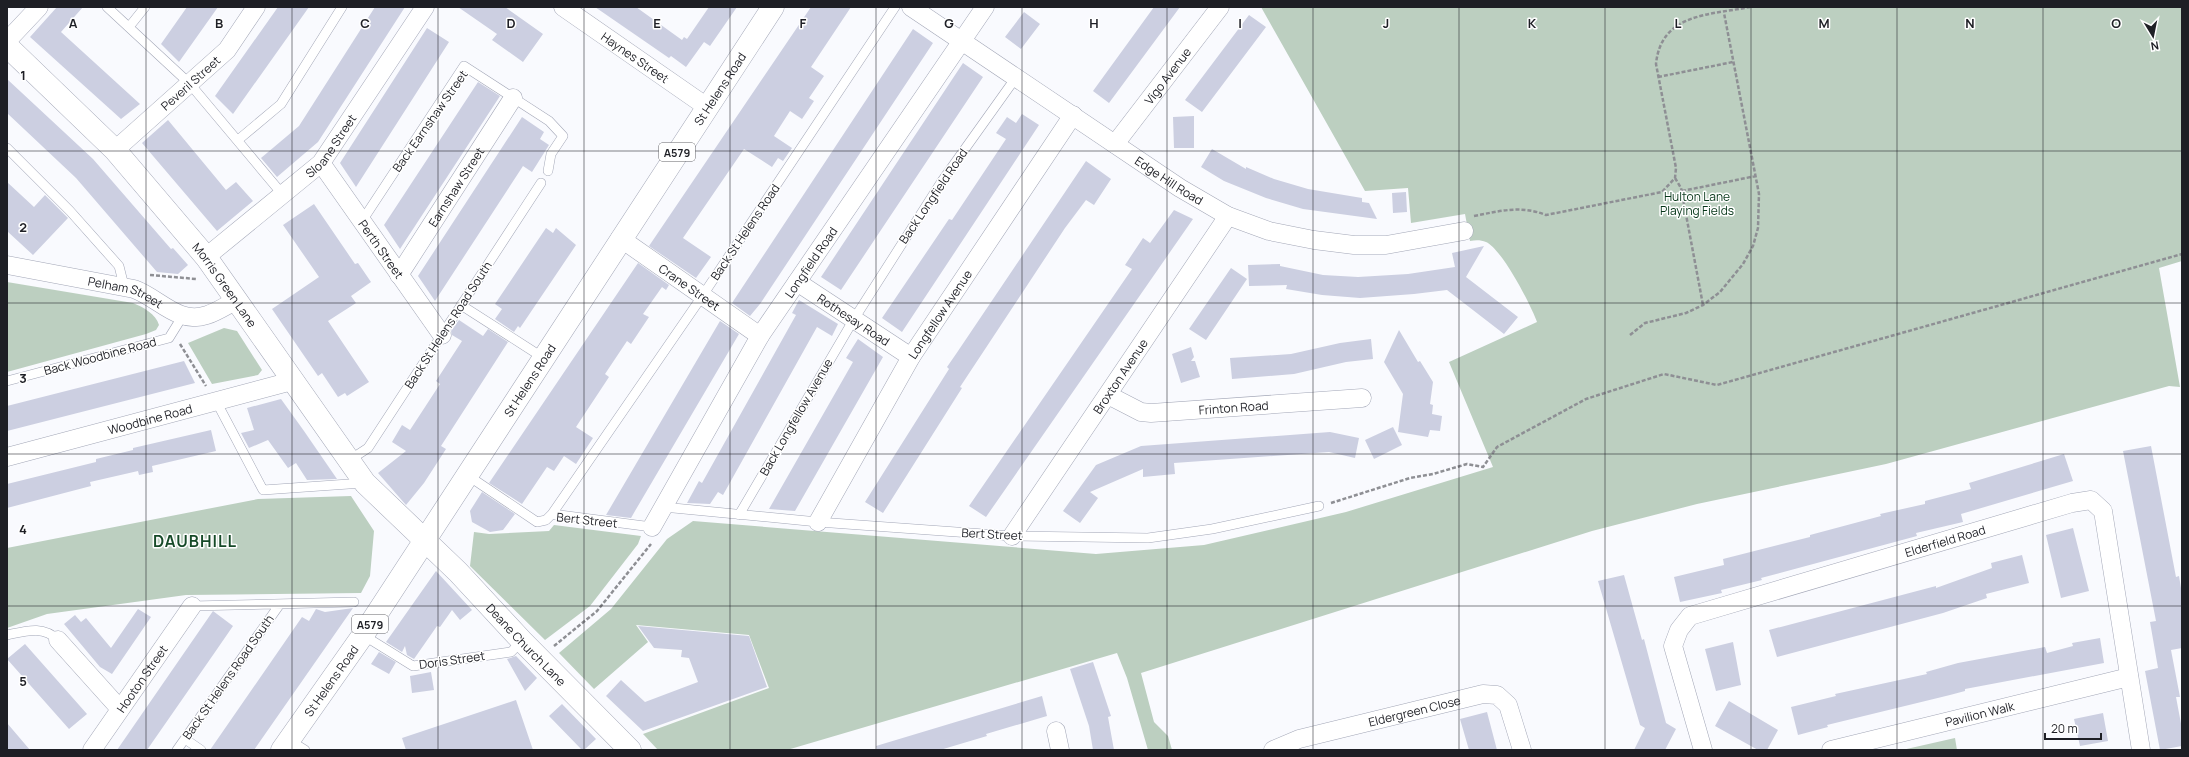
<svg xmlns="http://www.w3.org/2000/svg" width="2189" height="757" viewBox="0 0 2189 757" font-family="Manrope,sans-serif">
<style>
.green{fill:#bccfc0}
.building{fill:#cccfe1}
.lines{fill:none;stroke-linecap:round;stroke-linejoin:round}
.lane-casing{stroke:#a3a7b7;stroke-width:10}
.street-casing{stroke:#a3a7b7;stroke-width:19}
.secondary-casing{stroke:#a3a7b7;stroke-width:23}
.primary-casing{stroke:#a3a7b7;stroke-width:23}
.path{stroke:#8e8f94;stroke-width:2.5;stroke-dasharray:4 2;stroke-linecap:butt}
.lane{stroke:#fff;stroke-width:9}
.street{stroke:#fff;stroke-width:18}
.secondary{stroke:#fff;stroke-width:22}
.primary{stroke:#fff;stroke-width:22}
.grid{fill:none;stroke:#1e1f25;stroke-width:1;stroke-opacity:0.55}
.labels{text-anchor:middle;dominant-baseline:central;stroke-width:3;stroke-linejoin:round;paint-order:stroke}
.shield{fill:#fff;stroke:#626266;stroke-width:1}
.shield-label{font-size:11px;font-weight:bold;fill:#1e1f25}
.street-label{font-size:12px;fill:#1e1f25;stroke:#fff}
.park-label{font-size:12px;fill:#053618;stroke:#fff}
.district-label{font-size:16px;font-weight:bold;letter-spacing:1px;fill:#164a28;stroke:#fff}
.grid-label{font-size:13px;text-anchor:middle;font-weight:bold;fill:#1e1f25;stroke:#fff;stroke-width:3;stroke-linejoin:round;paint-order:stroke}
</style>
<rect width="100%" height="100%" fill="#f9fafe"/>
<!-- green -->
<path class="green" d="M1261,7H2182V261L2159,268L2180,387L2169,386L1886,464L1697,504L1592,531L1141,673L1154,722L1168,736L1172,750H1148L1127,678L1117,653L787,750H658L643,734L769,688L749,635L636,625L648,642L594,689L559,653L611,609L667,539L693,521L1096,554L1204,545L1346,512L1493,467L1449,362L1537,322C1531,305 1502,249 1486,242C1481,240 1476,240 1470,241L1465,214L1411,223L1408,188L1365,191Z
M7,282L133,303C143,307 156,314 159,325L156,330L146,334L7,372Z
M224,328L237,331L262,370L258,375L212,384L188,343Z
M351,496L374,531L370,576L361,593L186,595L47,614L7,628V548L258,499Z
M554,525L641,536L638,544L590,606L545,640L470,566L474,532L489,534L549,531Z
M1955,738L1957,750H1902Z"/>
<!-- building -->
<path class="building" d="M57,7H83L61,32L140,104L121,119L30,37Z
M187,7H218L179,62L161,44Z
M278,7H309L233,114L215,96Z
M375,7H405L318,142L277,177L261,158L299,126Z
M458,7H505L543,34L523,62L492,40L497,34Z
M595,7H636L682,40L684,37L687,39L709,7H737L710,46L704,42L686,67L671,56L669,58Z
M811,7H851L811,67L824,76L809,98L814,101L802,119L790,111L774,136L792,148L783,161L778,158L772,167L744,149L683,238L711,257L696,278L649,246Z
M1154,7H1180L1109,103L1093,91Z
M1024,12L1040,24L1021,49L1005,37Z
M1249,15L1266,27L1202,112L1185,100Z
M427,28L449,42L356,187L340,163Z
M913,29L933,43L760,304L750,316L732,303Z
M963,63L983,77L841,290L821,277Z
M7,79L93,159L171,249L173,248L188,265L178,274L157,272L76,178L7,113Z
M478,82L500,96L400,249L384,225Z
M1022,114L1039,125L902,332L882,318L949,219L952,220L1006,139L996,133L1007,117L1016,123Z
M1194,116V148H1174L1173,117Z
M522,117L544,132L540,139L549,145L532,172L523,166L435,301L418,276Z
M168,120L226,190L236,182L253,201L217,231L142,143Z
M1212,149L1246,169V167L1274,179L1308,189L1362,198V202L1369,203L1377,219L1303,209L1266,198L1224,181L1201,167Z
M1086,161L1111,179L1094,205L1086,200L1065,228L960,387L962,388L883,513L865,502L949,369L947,367L956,354Z
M7,182L34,207L45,195L68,218L33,255L7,231Z
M1406,192L1407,212L1393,213L1392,193Z
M314,204L355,264L358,263L371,282L351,296L356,303L328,321L369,382L347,396L345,393L338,397L322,373L318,376L272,309L319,277L283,225Z
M1174,210L1193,219L986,517L969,506L1132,269L1125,265L1143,238L1150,243Z
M546,228L553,233L556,228L576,245L520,328L518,326L514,332L495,319L502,309L495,304Z
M1484,246L1466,277L1518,317L1504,334L1447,290L1414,294L1360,298L1322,295L1286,289L1287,285L1249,286L1248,265L1280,264V266L1323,275L1358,277L1408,274L1455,267L1452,253Z
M638,263L669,285L666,290L662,287L643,314L649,317L631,344L627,341L605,374L609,377L576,427L593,438L576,464L564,456L554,471L547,467L522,504L489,483Z
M1231,268L1247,279L1206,340L1189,329Z
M799,300L838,324L832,336L817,327L723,495L718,492L710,504L687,503L699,481L702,483L796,315L792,313Z
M459,320L483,336L488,329L508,342L441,446L446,449L424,483L406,505L378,473L406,451L392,442L402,425L410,430L440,384L436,381L462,341L452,335L451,331Z
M720,321L739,334L635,511L631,518L606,515Z
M1399,330L1418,362L1420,361L1433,382L1430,404L1433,405L1432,414L1442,416L1440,431L1430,430L1428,437L1398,432L1403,394L1384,362Z
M858,339L883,357L795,511L769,509L853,362L846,358Z
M1371,339L1373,359L1346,362L1294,374L1232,379L1230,358L1291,354L1340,343Z
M1191,347L1194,357L1191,361H1195L1200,377L1181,383L1172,354Z
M184,361L195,383L7,431V406Z
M281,399L304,431L337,479L307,480L296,463L288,468L268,440L249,448L241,433L254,430L247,408Z
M1393,427L1402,445L1374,459L1365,440Z
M211,430L216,451L152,466L153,472L139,475L138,471L90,482L91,486L7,508V484L96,462V459L133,450V448Z
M1330,432L1359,438L1355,458L1329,452L1174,463L1175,474L1143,477V469L1090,492L1098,498L1080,523L1063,511L1096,465L1141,446Z
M2151,446L2176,577L2179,576L2182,594V648L2171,650L2180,697H2176L2182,729V746L2160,750L2145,671L2158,668L2150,622L2156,621L2123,451Z
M2064,454L2073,481L1961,514L1963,522L1916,533L1917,536L1761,578L1762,580L1721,590L1722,593L1680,602L1674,577L1724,565L1723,559L1810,537V535L1881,516L1880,514L1925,504V501L1971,489L1969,483Z
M482,492L515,514L503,530L490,532L472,522L470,511Z
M2073,528L2089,591L2061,598L2046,535Z
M2022,555L2029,583L1986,594L1987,598L1943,613L1777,657L1769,630L1936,586V588L1992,568L1991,563Z
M436,571L472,610L460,620L452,610L440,627L437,626L414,659L407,655L405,646L402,652L386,642Z
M1624,575L1642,640L1644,639L1666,723L1676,729L1665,750H1634L1645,728L1640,725L1598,581Z
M353,608L254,750H210L302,617L309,621L316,609L325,612Z
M138,609L151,617L112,674L100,667L64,624L75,615L81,622L86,618L111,648Z
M213,611L233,626L213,655L147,750H117Z
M638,626L749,636L767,687L643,731L606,696L621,680L645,702L698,682L689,658L681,657L682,650L654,648Z
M2100,638L2104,663L1965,689V691L1950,695L1827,725L1828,727L1798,735L1791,707L1836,696L1835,694L1927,674L1926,672L1958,663L2045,647L2047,653L2073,646L2072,643Z
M1733,642L1741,685L1716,691L1705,649Z
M25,644L87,714L69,729L7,659Z
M379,652L396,662L389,674L371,664Z
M516,656L537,678L525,691L507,659Z
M1093,662L1111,716L1108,717L1114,750H1093L1089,726L1070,669Z
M431,672L434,690L412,693L410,676Z
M1042,696L1047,716L986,734L987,736L940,750H877L876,746Z
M516,700L533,750H406L402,738Z
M1729,701L1778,730L1767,750H1758L1715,726Z
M562,704L596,739L584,750H582L549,716Z
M1487,712L1497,750H1469L1460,719Z
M2103,713L2108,741L2080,746L2074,719Z
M7,723L30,750H7Z"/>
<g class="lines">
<!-- lane casing -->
<g class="lane-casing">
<path id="lane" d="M107,7L190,84L283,195
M129,27L145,7
M238,140L281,104L342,7
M7,148L70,211L119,266L124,286
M362,221L464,66L549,121L563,136L551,154L548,171
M461,305L542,357
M7,381L169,338L182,317
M216,401L263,490L363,483
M348,461L368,448L541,183
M467,475L537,522L546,520L552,514L652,527
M663,507L818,522L1012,536L1148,538L1212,529L1319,506
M552,514L703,295L895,7
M739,515L854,319L942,181L1017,76
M192,606L354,602
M7,635C26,631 43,625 58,640
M363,635L413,666L511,652L522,641
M185,739L201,750
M289,740L305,750
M177,750L280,604"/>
</g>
<!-- street casing -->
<g class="street-casing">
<g id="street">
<path id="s1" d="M563,7L707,107"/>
<path id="s2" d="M911,7L1180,188L1228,216L1269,231L1314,240L1354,245H1386L1464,231"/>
<path d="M7,41L39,7"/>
<path id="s3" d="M1115,144L1220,7"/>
<path id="s4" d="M115,150L227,50L256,7"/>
<path id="s5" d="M321,163L442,335"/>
<path id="s6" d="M620,238L760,336"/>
<path id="s7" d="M206,257L321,163L425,7"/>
<path id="s8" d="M7,265L134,289C159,298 178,325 207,315C217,312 227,305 237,300"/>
<path id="s9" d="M399,275L513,98"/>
<path id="s10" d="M797,282L911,357"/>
<path id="s11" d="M1108,395L1141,412L1151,413L1362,398"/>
<path id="s12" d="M7,457L292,381"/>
<path id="s13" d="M818,522L911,357L1073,115"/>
<path id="s14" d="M652,527L760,336L985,7"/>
<path id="s15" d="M1012,536L1228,216"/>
<path d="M58,640L120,709"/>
<path d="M1056,731L1060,750"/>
<path id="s16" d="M92,750L192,606"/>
<path id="s17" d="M1273,750L1299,739L1483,694L1497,695L1508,705L1522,750"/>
<path id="s18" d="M1703,750L1673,646L1679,630L1690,616L2072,503L2091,500L2103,511L2141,750"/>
<path id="s19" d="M1831,750L2129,677"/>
</g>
</g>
<!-- secondary casing -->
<g class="secondary-casing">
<g id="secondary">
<path id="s20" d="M7,46L115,150L206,257L365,483L458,572L522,641L630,750"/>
</g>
</g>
<!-- primary casing -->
<g class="primary-casing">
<g id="primary">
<path id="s21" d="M282,750L363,635L773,7"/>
</g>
</g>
<!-- path -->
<path class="path" d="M1658,77L1733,62
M1675,178L1681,188L1703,305
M1682,191L1756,176
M1474,216C1500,211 1521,205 1546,215L1662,192L1675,178L1676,168L1656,64C1661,13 1710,15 1750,7
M150,275L196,279
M1630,335L1645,323L1686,313L1703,305L1720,292L1743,264L1753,246L1758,228L1759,194L1724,13
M180,344L206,386
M1331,503L1410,478L1433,474L1467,464L1483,467L1497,447L1586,399L1664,374L1717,385L2182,254
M554,646L597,611L651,544"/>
<!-- lane -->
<use href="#lane" class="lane"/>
<!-- street -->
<use href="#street" class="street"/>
<!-- secondary -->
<use href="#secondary" class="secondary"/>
<!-- primary -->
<use href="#primary" class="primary"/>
</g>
<!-- grid -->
<path class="grid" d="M146,7V750M292,7V750M438,7V750M584,7V750M730,7V750M876,7V750M1022,7V750M1167,7V750M1313,7V750M1459,7V750M1605,7V750M1751,7V750M1897,7V750M2043,7V750M7,151H2182M7,303H2182M7,454H2182M7,606H2182"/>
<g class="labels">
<!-- shield labels -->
<g class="shield">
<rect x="659" y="143" width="36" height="18" rx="3"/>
<rect x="352" y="615" width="36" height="18" rx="3"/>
</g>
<g class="shield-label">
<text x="677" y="152">A579</text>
<text x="370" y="624">A579</text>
</g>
<!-- street labels -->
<g class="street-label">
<text stroke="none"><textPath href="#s1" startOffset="88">Haynes Street</textPath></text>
<text stroke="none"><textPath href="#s3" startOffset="86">Vigo Avenue</textPath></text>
<text stroke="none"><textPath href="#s4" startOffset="101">Peveril Street</textPath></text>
<text stroke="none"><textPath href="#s21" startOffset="793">St Helens Road</textPath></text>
<text transform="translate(430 121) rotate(-55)">Back Earnshaw Street</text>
<text stroke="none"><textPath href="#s7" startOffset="168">Sloane Street</textPath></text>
<text stroke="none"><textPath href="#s2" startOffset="311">Edge Hill Road</textPath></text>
<text stroke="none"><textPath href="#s9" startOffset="105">Earnshaw Street</textPath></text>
<text transform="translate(933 196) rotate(-56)">Back Longfield Road</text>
<text transform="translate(745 232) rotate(-56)">Back St Helens Road</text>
<text stroke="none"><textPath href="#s5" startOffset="105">Perth Street</textPath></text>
<text stroke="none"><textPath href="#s14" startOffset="309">Longfield Road</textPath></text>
<text stroke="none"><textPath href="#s20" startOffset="324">Morris Green Lane</textPath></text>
<text stroke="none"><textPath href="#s6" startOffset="85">Crane Street</textPath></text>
<text stroke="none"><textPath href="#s8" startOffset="122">Pelham Street</textPath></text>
<text stroke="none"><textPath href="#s13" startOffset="241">Longfellow Avenue</textPath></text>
<text stroke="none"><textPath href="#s10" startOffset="68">Rothesay Road</textPath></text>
<text transform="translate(448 325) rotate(-57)">Back St Helens Road South</text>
<text transform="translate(100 356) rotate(-15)">Back Woodbine Road</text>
<text stroke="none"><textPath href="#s15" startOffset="193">Broxton Avenue</textPath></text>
<text stroke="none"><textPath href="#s21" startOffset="445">St Helens Road</textPath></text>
<text stroke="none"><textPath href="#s11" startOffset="130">Frinton Road</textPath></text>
<text transform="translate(796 417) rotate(-60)">Back Longfellow Avenue</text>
<text stroke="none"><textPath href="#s12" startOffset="148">Woodbine Road</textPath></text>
<text transform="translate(587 520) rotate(6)">Bert Street</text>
<text transform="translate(992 534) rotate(3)">Bert Street</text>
<text stroke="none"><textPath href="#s18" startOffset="409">Elderfield Road</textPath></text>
<text stroke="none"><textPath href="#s20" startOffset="795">Deane Church Lane</textPath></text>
<text transform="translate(452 660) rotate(-8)">Doris Street</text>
<text transform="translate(228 677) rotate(-55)">Back St Helens Road South</text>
<text stroke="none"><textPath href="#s16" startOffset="87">Hooton Street</textPath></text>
<text stroke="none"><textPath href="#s21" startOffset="85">St Helens Road</textPath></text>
<text stroke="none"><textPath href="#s17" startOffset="147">Eldergreen Close</textPath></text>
<text stroke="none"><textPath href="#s19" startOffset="153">Pavilion Walk</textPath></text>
</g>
<!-- park labels -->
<g class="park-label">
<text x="1697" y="196">Hulton Lane<tspan x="1697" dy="14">Playing Fields</tspan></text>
</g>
<!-- district labels -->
<g class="district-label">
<text x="195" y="541">DAUBHILL</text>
</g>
</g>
<g class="grid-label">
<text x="73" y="28">A</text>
<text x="219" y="28">B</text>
<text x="365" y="28">C</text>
<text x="511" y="28">D</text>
<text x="657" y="28">E</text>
<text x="803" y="28">F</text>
<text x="949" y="28">G</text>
<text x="1094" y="28">H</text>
<text x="1240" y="28">I</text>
<text x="1386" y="28">J</text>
<text x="1532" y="28">K</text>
<text x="1678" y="28">L</text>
<text x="1824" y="28">M</text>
<text x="1970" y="28">N</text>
<text x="2116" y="28">O</text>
<text x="23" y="80">1</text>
<text x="23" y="232">2</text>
<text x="23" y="383">3</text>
<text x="23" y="534">4</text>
<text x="23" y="686">5</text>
</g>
<!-- border -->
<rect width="2189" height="757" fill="none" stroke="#1e1f25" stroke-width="16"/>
<!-- north arrow -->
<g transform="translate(2153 36) rotate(170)" stroke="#ffffff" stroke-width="3" paint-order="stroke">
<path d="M0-3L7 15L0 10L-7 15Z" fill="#1e1f25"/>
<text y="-6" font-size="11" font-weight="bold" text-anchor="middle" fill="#1e1f25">N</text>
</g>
<!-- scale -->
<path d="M2045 733v6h56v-6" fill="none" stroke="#1e1f25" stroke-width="2"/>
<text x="2051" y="733" font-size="12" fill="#1e1f25" stroke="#ffffff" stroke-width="3" paint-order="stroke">20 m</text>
</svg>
